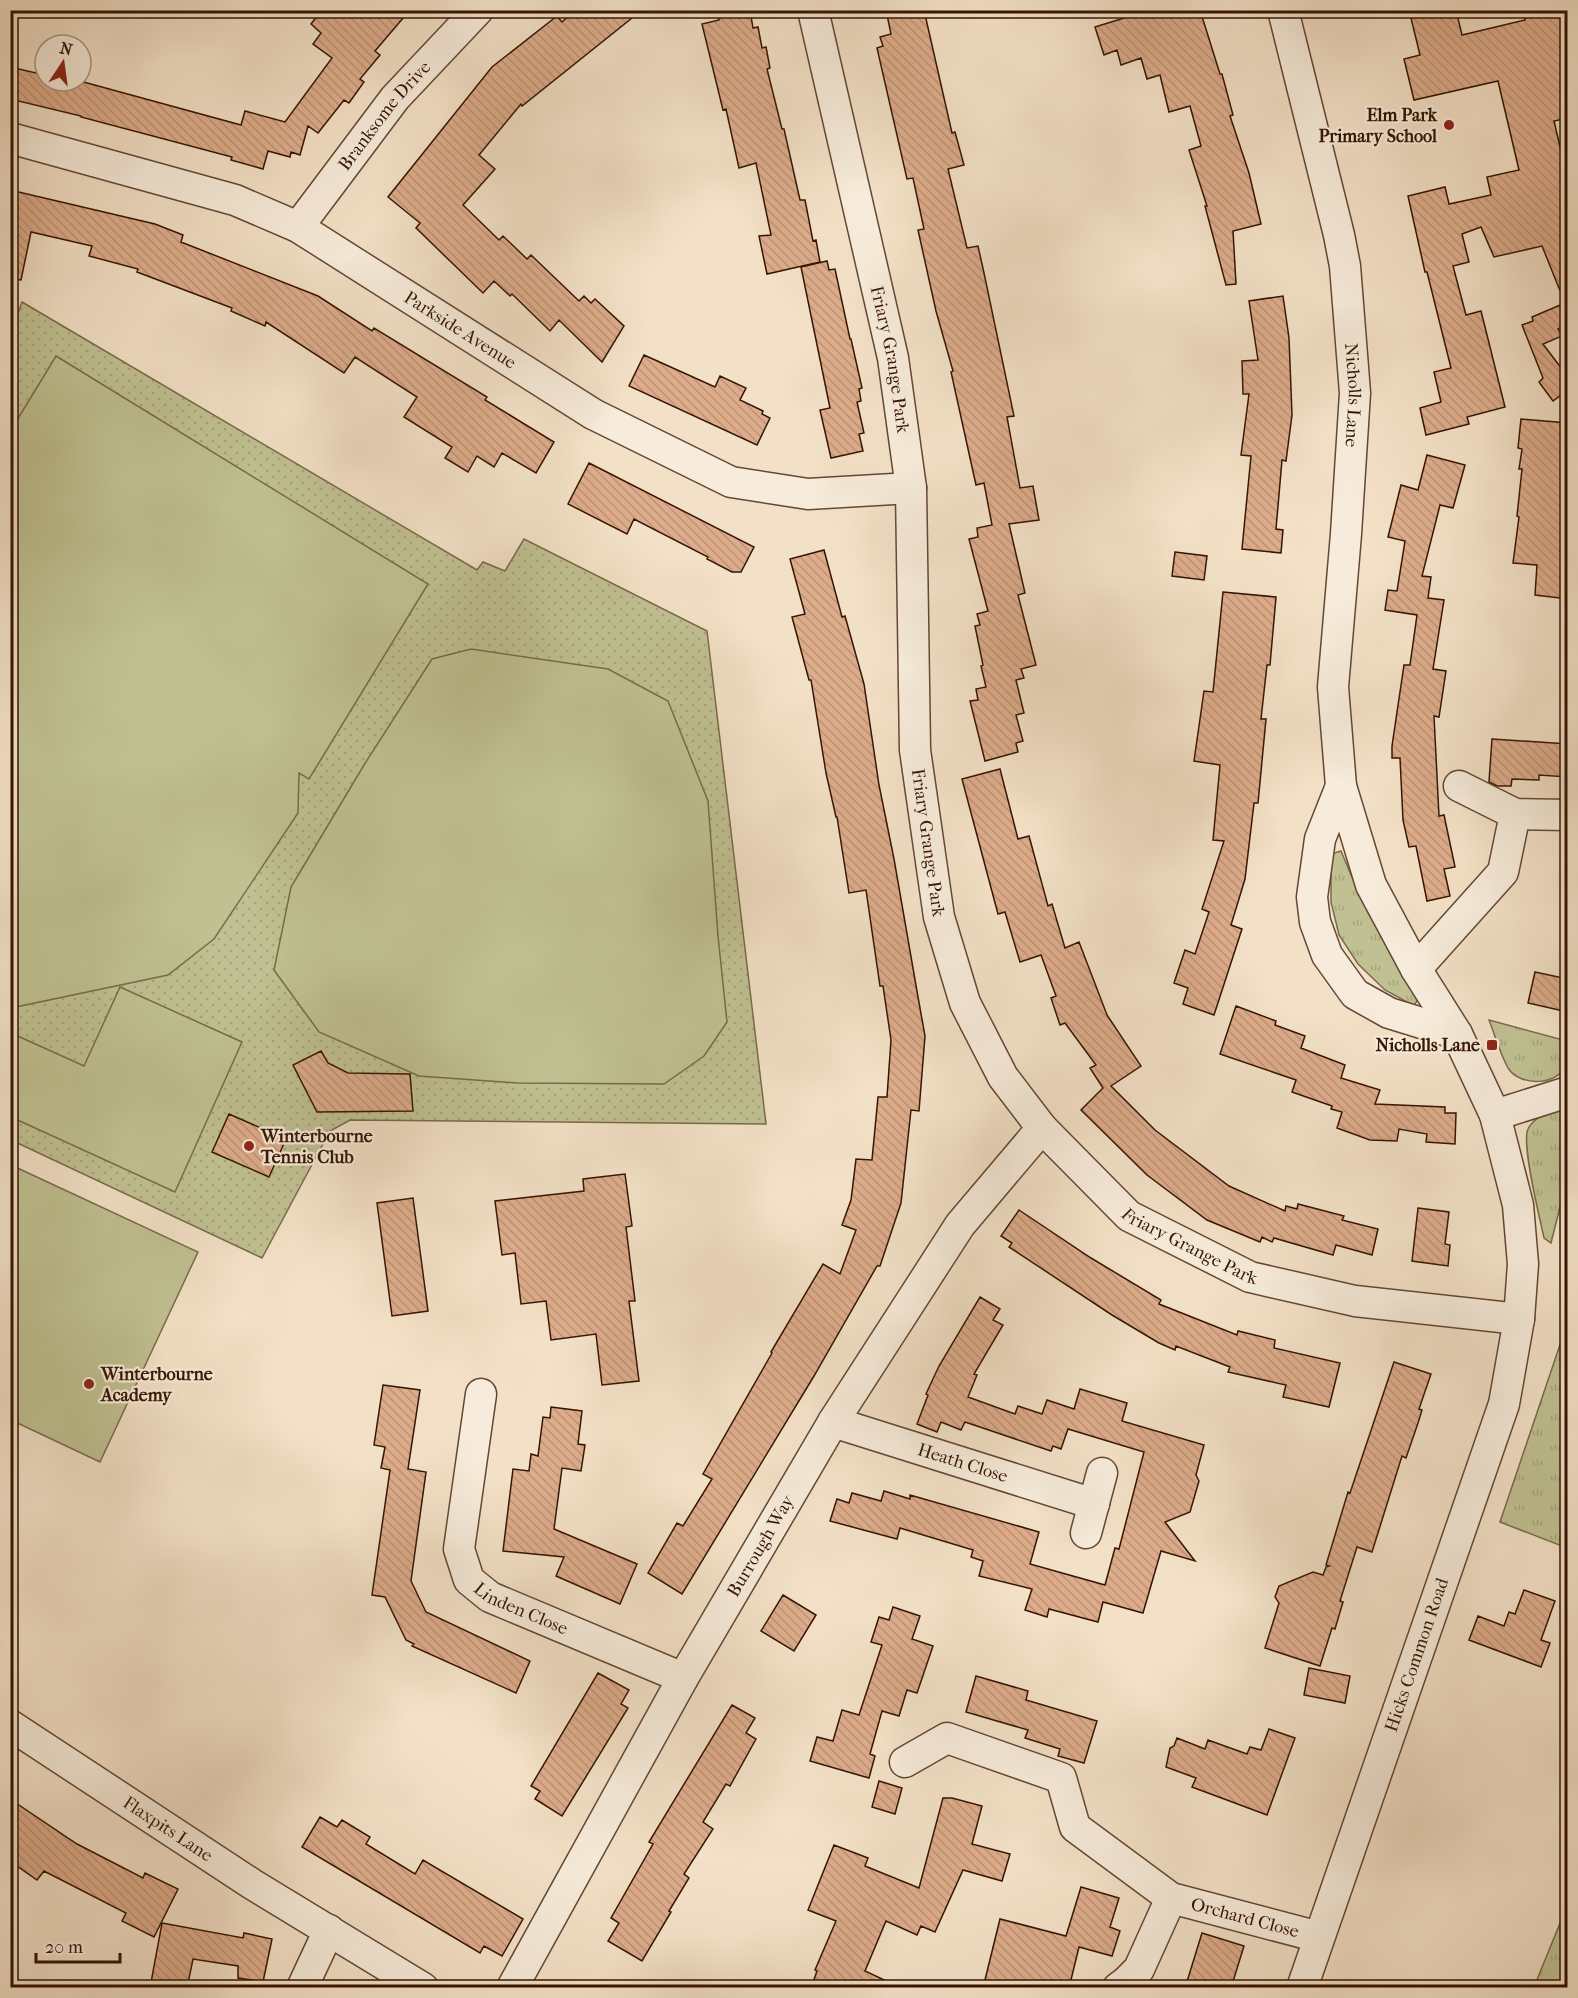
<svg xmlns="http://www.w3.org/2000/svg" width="1578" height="1998" viewBox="0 0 1578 1998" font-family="'IM FELL French Canon',serif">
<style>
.grass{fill:url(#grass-tufts);stroke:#7a6a4a;stroke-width:1.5}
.park{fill:url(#park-dots);stroke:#7a6a4a;stroke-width:1.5}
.pitch{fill:#c0c192;stroke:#7a6a4a;stroke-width:1.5}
.building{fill:url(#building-back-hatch);stroke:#351403;stroke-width:1.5}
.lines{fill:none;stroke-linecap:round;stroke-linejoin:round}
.minor-casing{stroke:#644734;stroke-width:33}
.minor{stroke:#f7ecdb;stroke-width:30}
.poi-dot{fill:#8f2418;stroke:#f7ecdb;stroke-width:2}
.labels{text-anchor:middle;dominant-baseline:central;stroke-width:4.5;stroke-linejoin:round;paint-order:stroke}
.poi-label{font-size:18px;font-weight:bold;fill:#351403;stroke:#f7ecdb;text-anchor:end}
.street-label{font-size:18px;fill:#351403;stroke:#f7ecdb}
</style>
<defs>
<pattern id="grass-tufts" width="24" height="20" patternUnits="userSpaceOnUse" patternTransform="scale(1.5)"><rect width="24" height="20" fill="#c0c192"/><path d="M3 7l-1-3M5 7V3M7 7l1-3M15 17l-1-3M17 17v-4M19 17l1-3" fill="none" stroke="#a6a57c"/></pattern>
<pattern id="park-dots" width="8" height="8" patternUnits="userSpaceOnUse" patternTransform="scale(1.5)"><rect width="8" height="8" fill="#c0c192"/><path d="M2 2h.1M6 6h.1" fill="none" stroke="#a6a57c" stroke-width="1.8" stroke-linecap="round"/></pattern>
<pattern id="building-back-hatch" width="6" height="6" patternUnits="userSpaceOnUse" patternTransform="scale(1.5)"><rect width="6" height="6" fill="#ddac8b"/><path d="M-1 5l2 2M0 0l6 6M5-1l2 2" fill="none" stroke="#be9376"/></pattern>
</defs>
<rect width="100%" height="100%" fill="#f3e1c7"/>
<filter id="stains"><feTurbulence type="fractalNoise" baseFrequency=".00333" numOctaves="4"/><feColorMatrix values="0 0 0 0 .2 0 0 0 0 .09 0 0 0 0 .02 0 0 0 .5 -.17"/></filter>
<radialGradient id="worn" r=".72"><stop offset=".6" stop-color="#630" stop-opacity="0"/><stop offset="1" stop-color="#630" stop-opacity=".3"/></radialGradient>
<!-- grass -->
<path class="grass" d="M1341,851C1362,903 1387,951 1419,997L1414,1006L1385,990L1358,964L1339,935L1331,902V854Z
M1489,1020L1567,1041C1568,1048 1569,1058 1567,1064C1558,1086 1520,1087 1508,1068C1500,1054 1495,1035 1489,1020Z
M1567,1108V1179L1551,1243L1544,1238C1540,1219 1521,1143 1528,1129C1535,1114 1554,1112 1567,1108Z
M1567,1324V1548L1500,1522Z
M1567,1906V1987H1534Z"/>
<!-- park -->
<path class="park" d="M22,302L477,570L483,562L505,571L524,539L707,631L766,1124L350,1120L330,1131L262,1258L11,1140L10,335Z"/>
<!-- pitch -->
<path class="pitch" d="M56,356L428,584L309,779L299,773L298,813L214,939L168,975L11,1008V430Z
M471,649L608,669L668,701L708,801L718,936L727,1022L704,1056L664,1084L518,1083L419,1076L319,1032L274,970L291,887L364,765L432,659Z
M120,987L242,1042L175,1192L11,1117V1033L84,1066Z
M11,1165L198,1252L100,1462L11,1420Z"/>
<!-- building -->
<path class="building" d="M322,10H410L375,51L380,55L360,79L364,82L349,103L344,100L318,133L308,126L300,155L291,152L290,157L268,151L263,169L231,160L232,157L81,117V116L10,99V67L45,75V81H80L241,125L245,111L285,122L332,58L313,44L321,33L311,24Z
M576,10H642L522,106L521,104L479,155L495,169L463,205L499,240L503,236L527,259L531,255L579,301L584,296L591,303L595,299L624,326L602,362L559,320L550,331L512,294L510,296L494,281L483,293L416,228L420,223L388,197L492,67L557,16L562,22Z
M716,10H750L753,28L758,27L762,48L766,47L770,68L767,69L782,129H784L800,200H805L813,241L816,240L820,262L767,274L759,236L771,235L756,163L739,168L726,109L723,110L702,24L719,20Z
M886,10H924L952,133L955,132L964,165L948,169L967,248L978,246L984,273L1014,416L1007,417L1020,488L1033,486L1039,520L1009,524L1025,593L1018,595L1036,665L1021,669L1024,678L1016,680L1024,713L1016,715L1023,741L1016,743L1018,752L985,761L970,701L978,700L976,689L986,687L981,666L983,665L975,626L980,625L977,614L988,611L969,539L978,537L977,528L992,525L984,483L976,485L951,372L953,371L936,311L918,230L924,229L913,178L907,179L877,48L883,46L880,37L891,34Z
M1135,10H1200L1220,74H1222L1233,115L1230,116L1249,173L1261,224L1233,231L1236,284L1226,285L1205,206H1207L1189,150L1201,146L1190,106L1169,112L1160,75L1147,79L1141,58L1121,65L1117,50L1104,55L1095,27L1137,14Z
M1409,10H1456L1462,35L1525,20L1523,10H1568V118L1554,121L1568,181V325L1558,329L1562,336L1543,344L1568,377V390L1553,401L1539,382L1543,378L1522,325L1533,321L1532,317L1565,303L1542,246L1494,257L1481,227L1462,234L1469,262L1453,266L1466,315L1481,311L1505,407L1467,417L1469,424L1426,435L1420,408L1441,402L1434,372L1451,368L1427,272H1425L1408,196L1445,187L1449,204L1491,195L1487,177L1519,170L1498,81L1414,100L1404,59L1420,55Z
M10,190L155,224L183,235L181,242L318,296L372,331L374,328L487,397L485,400L554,442L536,473L502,453L494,467L477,456L468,472L445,458L452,447L404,417L417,397L355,357L344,373L266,322L265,326L231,311L232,308L137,272L138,269L89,256L92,246L31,232L21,280L10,279Z
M827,261L829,270L835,269L850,339H851L862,388L859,389L861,401L857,402L864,433L859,434L863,451L831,458L820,410L830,408L801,267Z
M1283,296L1289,338L1292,415L1286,461L1282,460L1276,529L1283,530L1281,553L1242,549L1251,456L1241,455L1249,394H1243L1242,361L1258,360L1249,301Z
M644,355L715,387L720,376L746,388L740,400L763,411L762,414L770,418L757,445L629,386Z
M1521,419L1568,423V599L1535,595L1537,565L1513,563L1519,517L1517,516L1522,469H1519L1522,449L1518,448Z
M1427,455L1465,465L1453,508L1440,505L1422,576L1431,577L1428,598L1444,600L1433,669L1446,671L1439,717L1434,716L1439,816L1444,815L1455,867L1444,869L1450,896L1427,901L1416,846L1409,847L1403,820L1400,758H1392V746L1404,665H1410L1417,615L1385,610L1388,590L1397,591L1405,541L1388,537L1401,485L1418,490Z
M589,463L754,547L741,572H732L707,559L708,557L634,519L627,534L568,504Z
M824,550L842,617L845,616L864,684L879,785L894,859L918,997L925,1036L919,1111L911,1110L901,1203L880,1266H877L814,1376L682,1594L648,1573L677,1523L683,1526L712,1479L703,1474L772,1353L771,1352L823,1264L840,1274L856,1230L842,1225L851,1200L856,1159L872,1160L878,1097H887L891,1040L883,986H880L866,890L849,893L837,817H836L826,773L811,680H809L792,617L805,614L790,559Z
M1175,552L1207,556L1204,580L1172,576Z
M1223,592L1276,597L1270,665H1267L1261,719H1266L1258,803H1254L1245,879L1231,925L1242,929L1214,1015L1183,1004L1188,988L1174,983L1185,950L1195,954L1209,912L1202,909L1224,841L1213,840L1220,765L1194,761L1204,691L1213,692Z
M1492,739L1568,744V777L1539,775V780L1512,779L1511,786H1497L1489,782Z
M1000,769L1018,839L1029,836L1048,906L1052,904L1065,948L1079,942L1107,1015L1141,1066L1111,1086L1155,1130L1229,1186L1285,1211L1286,1206L1297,1209L1298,1204L1344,1216L1342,1220L1378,1229L1372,1255L1336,1245L1333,1255L1274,1238L1272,1242L1262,1237L1260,1242L1207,1220L1147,1175L1081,1110L1103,1088L1090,1068L1096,1065L1065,1023L1060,1025L1051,998L1056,996L1041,955L1020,962L1005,912L998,914L962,779Z
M1535,972L1568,979V1012L1528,1003Z
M1236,1006L1276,1021L1275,1025L1305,1036L1301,1048L1345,1065L1341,1078L1380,1090L1375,1104L1445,1107V1113H1456L1455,1144L1426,1142L1427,1134L1399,1129L1397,1141L1370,1140L1337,1128L1342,1112L1331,1109L1332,1106L1292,1092L1296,1080L1220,1054Z
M321,1051L328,1063L348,1073L410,1074L413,1111L317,1112L293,1065Z
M229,1114L286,1139L269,1177L212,1152Z
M625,1174L632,1226L626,1227L635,1301H629L639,1381L602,1385L596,1334L551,1340L546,1301L521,1304L515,1253L502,1255L495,1201L584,1191L583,1179Z
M413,1198L428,1311L392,1316L377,1203Z
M1418,1208L1449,1212L1445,1244L1450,1245L1448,1266L1412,1261Z
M1019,1210L1091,1258L1161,1300L1159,1304L1237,1335L1238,1331L1275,1340L1274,1348L1340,1363L1329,1407L1283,1397L1286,1385L1228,1372L1230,1367L1176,1346L1175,1350L1159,1343L1112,1315L1009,1247L1012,1243L1001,1236Z
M980,1297L1000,1309L993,1320L1003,1325L974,1374L977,1375L968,1397L1015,1414L1018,1406L1042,1414L1047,1400L1074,1409L1080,1389L1127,1403L1122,1421L1204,1445L1196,1475L1199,1481L1190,1512L1165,1522L1195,1561L1161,1551L1143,1613L1103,1602L1098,1622L1049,1609L1047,1617L1025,1610L1032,1589L979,1576L983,1561L971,1557L973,1550L900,1528L897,1539L830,1521L837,1499L849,1503L852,1493L881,1501L884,1491L910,1499V1495L1039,1532L1030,1564L1105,1585L1115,1548L1119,1549L1144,1452L1068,1429L1061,1449L1053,1446L1051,1451L965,1422L961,1430L941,1422L937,1432L917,1424L928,1395L926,1394L939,1366Z
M1394,1362L1431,1374L1419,1409L1422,1410L1418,1423L1406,1458L1402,1456L1372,1552L1357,1547L1340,1601L1343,1602L1335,1629L1332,1628L1320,1666L1265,1648L1279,1603L1275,1597L1279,1586L1313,1572L1323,1575L1326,1567L1329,1566L1326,1565L1348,1492L1350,1493Z
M383,1385L420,1390L408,1469L426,1472L411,1581L426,1612L530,1661L516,1693L412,1646L414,1644L406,1640L385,1597L372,1595L390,1470L381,1468L385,1447L374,1445Z
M551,1407L582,1411L578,1444L585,1445L581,1471L562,1468L554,1529L637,1564L620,1604L556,1576L564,1557L503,1551L513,1469L529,1471L531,1454L538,1456L543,1417L550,1418Z
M1524,1590L1555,1601L1541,1640L1550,1643L1541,1667L1469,1640L1478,1616L1504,1626L1509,1612L1515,1614Z
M783,1595L816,1615L794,1651L761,1631Z
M893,1607L920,1616L912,1639L933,1646L917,1693L907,1690L899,1716L882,1711L870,1754L875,1756L869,1778L810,1761L817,1737L833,1741L842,1710L859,1715L882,1645L871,1642L879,1617L889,1620Z
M1309,1668L1350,1676L1345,1703L1304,1695Z
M598,1673L629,1690L621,1704L628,1708L562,1816L535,1799L540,1791L531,1786Z
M976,1676L1028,1691L1026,1700L1097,1721L1084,1763L1058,1756L1060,1749L1025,1738L1028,1730L966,1712Z
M732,1705L755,1718L746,1733L756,1739L730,1786L726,1784L703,1822L713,1829L684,1874L689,1878L669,1911L671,1912L642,1961L608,1941L619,1923L611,1918L653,1844L649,1842Z
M1269,1729L1295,1738L1267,1815L1192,1787L1196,1778L1166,1767L1170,1748L1174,1746L1177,1738L1205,1749L1208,1740L1247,1754L1250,1747L1261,1750Z
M879,1781L902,1788L895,1814L872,1807Z
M943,1798H952L982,1806L972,1844L1010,1854L1002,1881L963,1870L935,1932L921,1926L917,1935L886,1921L865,1971L901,1988H811L817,1971L815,1970L836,1921L808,1910L834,1845L868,1858L865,1866L919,1888Z
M10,1799L77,1844L143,1878L145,1873L178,1889L154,1937L122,1921L126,1913L44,1871L37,1880L10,1861Z
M320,1817L337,1827L342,1820L370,1837L366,1844L415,1874L423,1860L523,1919L502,1956L484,1946L480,1953L302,1847Z
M1081,1887L1119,1898L1110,1927L1120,1931L1112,1956L1079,1947L1069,1988H983L1000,1919L1066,1936Z
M162,1923L243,1938L244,1933L272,1939L263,1982L238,1978V1966L193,1959L187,1988H150Z
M1202,1933L1244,1946L1231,1988H1185Z"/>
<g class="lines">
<!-- minor casing -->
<g class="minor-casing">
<g id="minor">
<path id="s1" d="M813,10L893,358L911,488L915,750L939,917L965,1003L1003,1077L1042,1128L1129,1216L1250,1277L1355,1301L1519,1319"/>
<path id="s2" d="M1283,10L1339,235L1345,266L1355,393L1346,534L1333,687L1341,786L1371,885L1416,969L1457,1034L1495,1115L1518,1205L1523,1264L1519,1319L1504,1404L1302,1988"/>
<path id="s3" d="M10,138L235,200L298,227L593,414L731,482L808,494L911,488"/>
<path id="s4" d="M298,227L395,98L478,10"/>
<path d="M1341,786L1320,839L1312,897L1315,922L1327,955L1355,994L1389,1013L1457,1034"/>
<path d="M1459,786L1515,814L1568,815"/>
<path d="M1416,969L1503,872L1515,814"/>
<path d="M1495,1115L1568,1092"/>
<path id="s5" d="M481,1394L459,1549L469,1580L490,1597L683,1678"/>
<path id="s6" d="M833,1422L1094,1504"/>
<path d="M1086,1533L1102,1473"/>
<path id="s7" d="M10,1725L252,1884L423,1988"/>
<path id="s8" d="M905,1762L947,1738L1061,1778L1075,1827L1171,1898L1319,1937"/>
<path d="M302,1988L329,1930"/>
<path id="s9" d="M512,1988L683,1678L833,1422L960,1225L1042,1128"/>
<path d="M1118,1988L1126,1982L1139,1969L1171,1898"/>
</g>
</g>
<!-- minor -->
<use href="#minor" class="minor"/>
</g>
<!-- markers -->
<g class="poi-dot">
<circle cx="1449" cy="125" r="6"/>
<rect x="1486" y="1039" width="12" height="12" rx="3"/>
<circle cx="249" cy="1146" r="6"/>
<circle cx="89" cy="1384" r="6"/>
</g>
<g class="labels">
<!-- poi labels -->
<g class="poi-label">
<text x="1437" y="115">Elm Park<tspan x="1437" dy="21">Primary School</tspan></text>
<text x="1480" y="1045">Nicholls Lane</text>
<text x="261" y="1136" text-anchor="start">Winterbourne<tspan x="261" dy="21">Tennis Club</tspan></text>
<text x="101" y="1374" text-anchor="start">Winterbourne<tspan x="101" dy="21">Academy</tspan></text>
</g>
<!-- street labels -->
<g class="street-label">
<text stroke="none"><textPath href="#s4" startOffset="141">Branksome Drive</textPath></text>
<text stroke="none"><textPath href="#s3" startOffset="494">Parkside Avenue</textPath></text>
<text stroke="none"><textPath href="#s1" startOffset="358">Friary Grange Park</textPath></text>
<text stroke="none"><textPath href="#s2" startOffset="393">Nicholls Lane</textPath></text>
<text stroke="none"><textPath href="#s1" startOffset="844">Friary Grange Park</textPath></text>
<text stroke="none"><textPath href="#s1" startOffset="1348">Friary Grange Park</textPath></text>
<text stroke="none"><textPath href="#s6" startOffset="136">Heath Close</textPath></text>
<text stroke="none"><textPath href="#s9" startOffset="507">Burrough Way</textPath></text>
<text stroke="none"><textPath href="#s5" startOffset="249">Linden Close</textPath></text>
<text transform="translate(1417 1655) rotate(-71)">Hicks Common Road</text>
<text stroke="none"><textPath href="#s7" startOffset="189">Flaxpits Lane</textPath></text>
<text stroke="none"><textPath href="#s8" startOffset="416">Orchard Close</textPath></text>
</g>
</g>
<!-- margin -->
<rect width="1578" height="1998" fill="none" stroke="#f3e1c7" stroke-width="36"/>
<rect x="12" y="12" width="1554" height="1974" fill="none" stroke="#351403" stroke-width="3"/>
<rect x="18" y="18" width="1542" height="1962" fill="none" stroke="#351403" stroke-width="1.5"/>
<!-- north arrow -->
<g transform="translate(63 63) rotate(13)"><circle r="28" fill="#f7ecdb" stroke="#a99685" stroke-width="1.5"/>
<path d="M0-4.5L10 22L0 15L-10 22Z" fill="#8f2418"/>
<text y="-9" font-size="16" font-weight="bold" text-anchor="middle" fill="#351403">N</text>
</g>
<!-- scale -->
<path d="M36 1953v9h84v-9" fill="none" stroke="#351403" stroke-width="3"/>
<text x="45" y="1953" font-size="18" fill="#351403" stroke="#f7ecdb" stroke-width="4.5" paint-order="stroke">20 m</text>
<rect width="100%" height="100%" filter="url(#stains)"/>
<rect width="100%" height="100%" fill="url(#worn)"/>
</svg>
